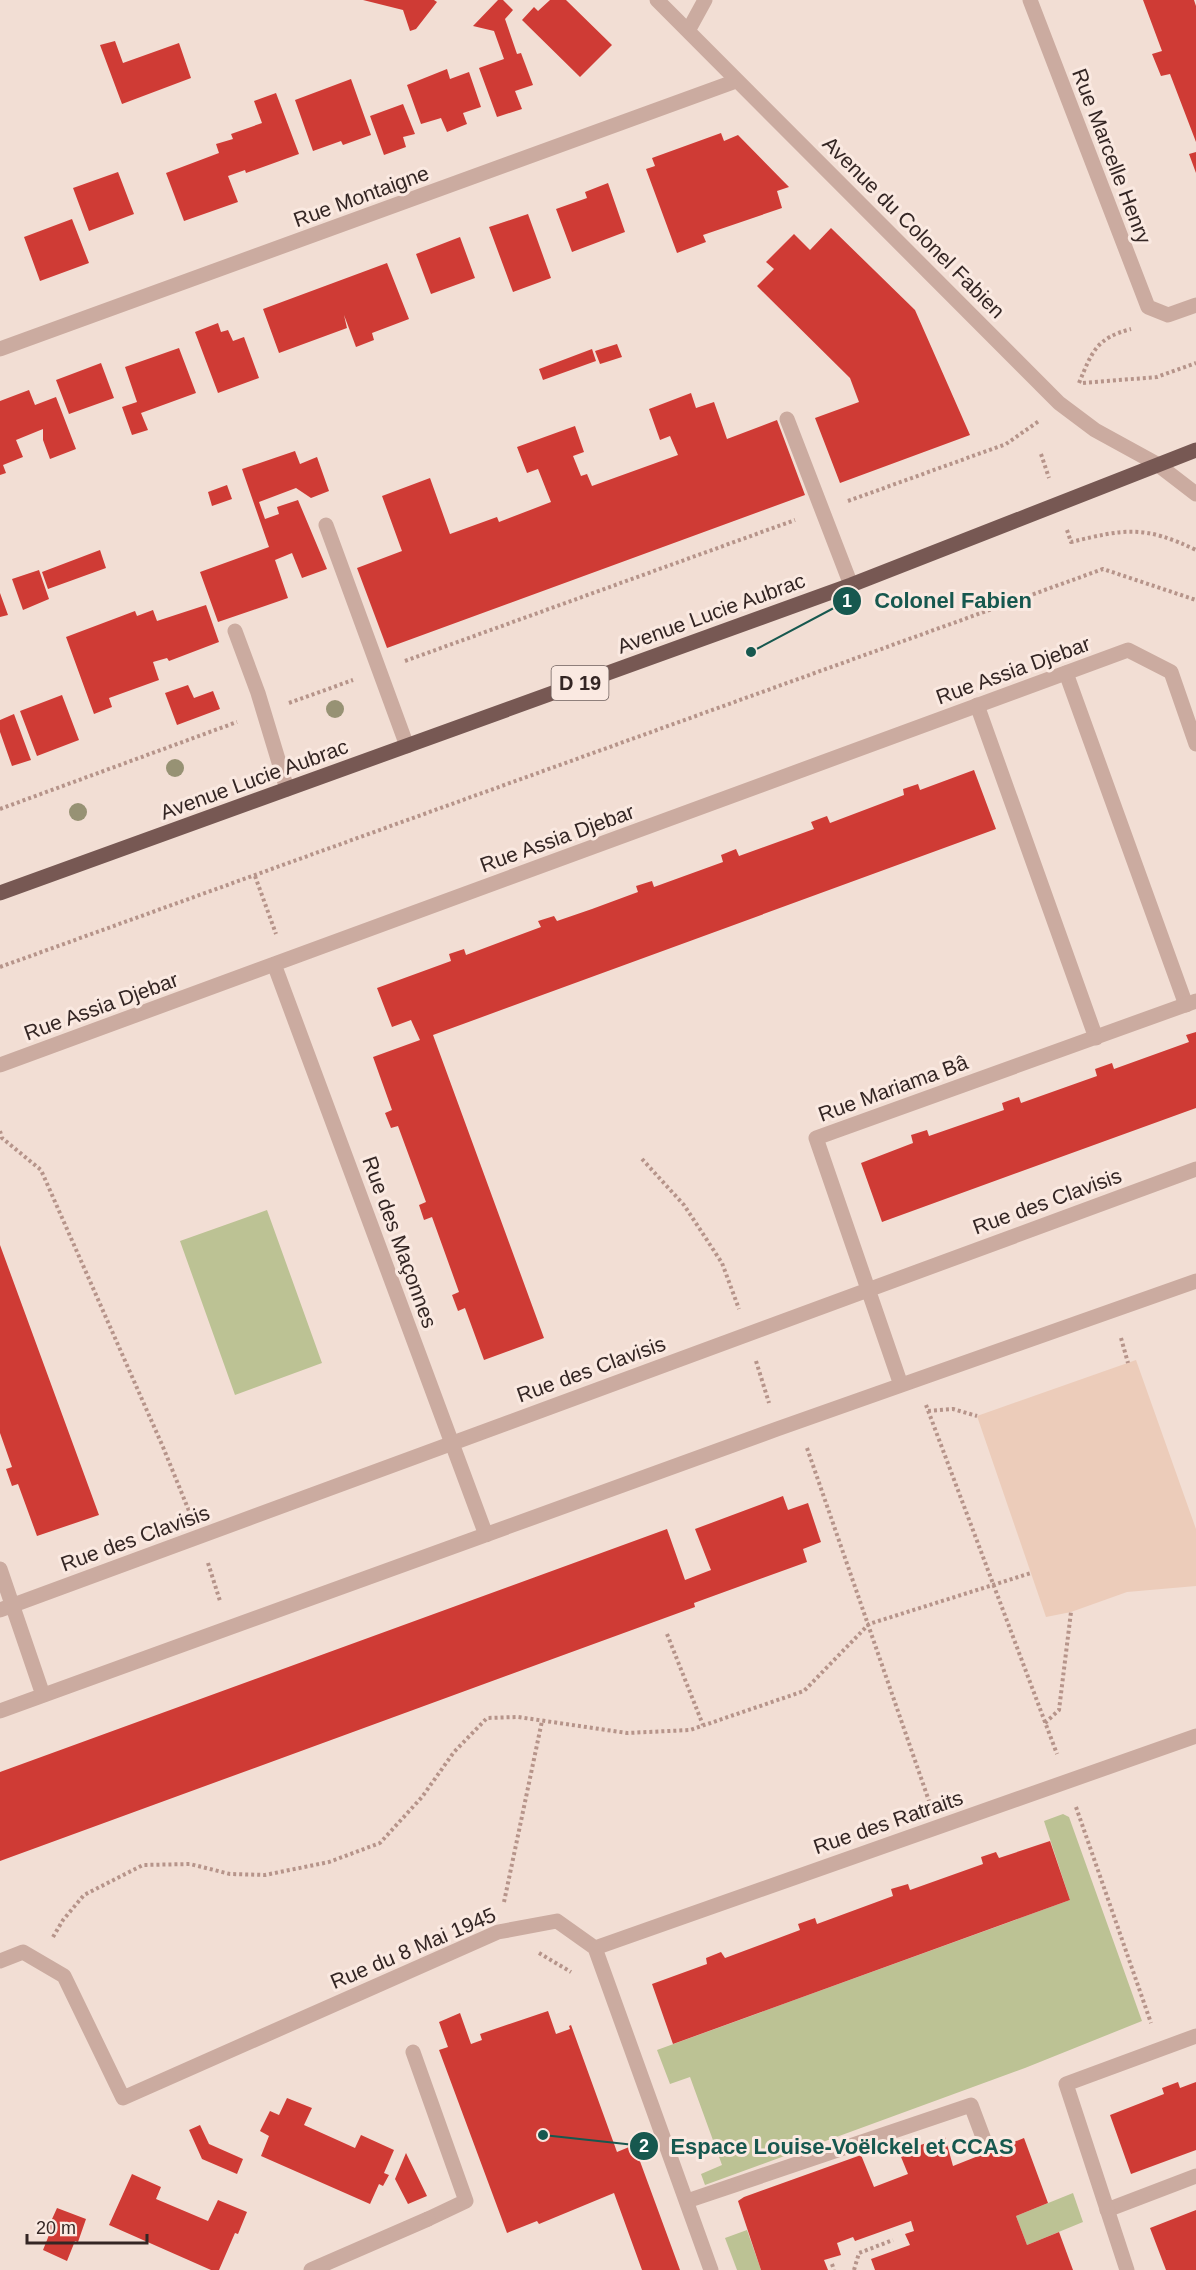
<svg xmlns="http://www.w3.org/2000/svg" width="1196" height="2270" viewBox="0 0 1196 2270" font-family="Helvetica,sans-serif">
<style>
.green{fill:#bcc294}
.plaza{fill:#ecccba}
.building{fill:#cf3b35}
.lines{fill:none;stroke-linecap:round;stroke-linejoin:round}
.path{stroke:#b6948a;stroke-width:4;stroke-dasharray:3 3;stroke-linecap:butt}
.lane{stroke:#cbaba0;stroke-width:15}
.street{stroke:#cbaba0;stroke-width:15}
.primary{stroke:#775853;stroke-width:15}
.tree{fill:#979274}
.labels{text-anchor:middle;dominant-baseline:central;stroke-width:6;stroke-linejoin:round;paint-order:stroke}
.shield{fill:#fae9e1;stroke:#6f605d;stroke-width:1.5}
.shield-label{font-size:20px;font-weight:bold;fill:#342624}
.street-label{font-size:21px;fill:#342624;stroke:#fae9e1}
.leader{fill:none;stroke:#17584f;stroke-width:2}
.callout-dot{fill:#17584f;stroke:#fae9e1;stroke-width:2}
.mark-label{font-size:18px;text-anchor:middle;font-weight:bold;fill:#fff}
.callout-label{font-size:22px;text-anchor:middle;font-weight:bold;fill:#17584f;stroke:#fae9e1;stroke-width:6;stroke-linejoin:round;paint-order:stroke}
</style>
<rect width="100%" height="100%" fill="#f2ded4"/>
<!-- green -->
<path class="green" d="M267,1210L322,1363L235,1395L180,1241Z
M1063,1814L1069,1817L1142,2021L1025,2068L705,2185L701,2174L722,2165L690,2077L670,2084L657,2050L1070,1900L1044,1821Z
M1073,2193L1083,2222L1027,2245L1016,2216Z
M747,2230L761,2270H737L725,2238Z"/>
<!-- plaza -->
<path class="plaza" d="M1136,1360L1196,1529V1586L1127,1592L1071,1612L1046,1617L977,1416Z"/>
<!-- building -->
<path class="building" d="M363,0H434L437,2L416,29L410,31L403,10Z
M498,0H503L513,10L505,19L517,54L521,53L533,85L515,91L522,109L497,117L479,68L504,59L494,31L473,26Z
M550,0H566L612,45L580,77L522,20L534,7L538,11Z
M1143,0H1194L1196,6V142L1170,74L1161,76L1152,54L1162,51Z
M115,41L123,63L179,43L191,78L122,104L100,45Z
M447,69L450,79L469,72L481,107L463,113L467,124L447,132L441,118L421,124L407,85Z
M351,79L371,135L343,145L341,141L313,151L295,100Z
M276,93L299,154L246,173L245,170L228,176L238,202L184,221L166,173L219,153L216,144L233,139L231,134L262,123L254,101Z
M403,104L415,134L403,137L406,147L384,155L370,116Z
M721,133L724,141L738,135L789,187L777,191L782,208L703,235L706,242L677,253L646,169L655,166L652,158Z
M1196,152V173L1189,154Z
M118,172L134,214L89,231L73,188Z
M608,183L625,232L572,252L556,209L587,198L585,192Z
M528,214L551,278L513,292L489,227Z
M72,219L89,263L40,281L24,237Z
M831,228L915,310L970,435L840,483L815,418L859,402L850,378L757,286L774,269L766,262L794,234L810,250Z
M460,237L475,278L431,294L416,254Z
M387,263L409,319L372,333L374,340L356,347L344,315L347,328L279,353L263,309Z
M218,323L221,332L228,330L233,341L244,337L259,378L218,393L195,332Z
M617,344L622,357L600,364L595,351Z
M179,348L196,393L141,413L148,430L132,435L122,407L137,402L125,367Z
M592,349L596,361L543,380L539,369Z
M101,363L114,398L69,414L56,380Z
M29,390L35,405L56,397L76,449L50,459L43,440V429L16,440L23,457L3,465L6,473L0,475V401Z
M691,393L696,408L714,402L727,439L777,420L805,495L387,648L357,568L402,551L382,496L430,478L450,534L497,517L499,522L551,502L538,469L527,473L517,447L575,426L584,452L573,456L581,476L587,474L592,486L678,455L670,436L660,440L649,409Z
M295,451L300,464L317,457L329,491L311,498L296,488L259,502L265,519L279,514L277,507L298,500L327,569L302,578L292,553L275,560L288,598L218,622L200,572L269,547L242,469Z
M227,485L232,499L212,506L208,492Z
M100,550L106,568L48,589L42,572Z
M39,570L49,599L23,610L12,579Z
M0,593L8,615L0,617Z
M206,605L219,642L169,661L167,658L153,662L159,680L109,698L112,707L94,714L66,637L135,611L137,616L153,610L157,621Z
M188,685L194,698L213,691L220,709L177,725L165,693Z
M62,695L79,740L37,756L20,711Z
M14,714L31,760L12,766L0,732V720Z
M974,770L996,829L433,1035L544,1338L484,1360L465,1308L458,1311L452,1295L459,1292L432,1217L424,1220L419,1205L426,1202L398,1126L391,1128L385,1113L392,1110L373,1057L420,1040L411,1020L392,1027L377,988L451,961L449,954L464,949L466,955L541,927L538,921L554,916L557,921L592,909L638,892L636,886L652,881L654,887L723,862L721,855L736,849L739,856L814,829L811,822L827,816L830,823L904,795L903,789L918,784L920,790Z
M1196,1032V1108L882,1222L861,1163L913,1143L911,1135L927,1130L929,1136L1004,1110L1002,1103L1019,1097L1021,1103L1097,1076L1095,1069L1112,1063L1114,1069L1189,1042L1186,1035Z
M0,1245L99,1515L37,1536L18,1484L12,1486L6,1469L12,1467L0,1433Z
M783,1496L788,1510L808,1503L821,1542L803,1549L807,1562L694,1603L695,1607L0,1861V1772L667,1529L685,1580L711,1570L695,1529Z
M1050,1841L1070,1900L673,2044L652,1984L707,1964L706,1958L721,1952L725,1958L800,1930L798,1924L815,1918L817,1924L893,1896L891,1889L908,1884L910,1890L983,1864L981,1857L996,1852L999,1858Z
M548,2011L556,2034L570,2029L569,2026L571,2025L617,2152L634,2145L680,2270H642L614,2193L539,2224L537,2221L507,2233L439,2050L448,2047L439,2022L460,2013L471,2044L482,2040L480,2034Z
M1178,2082L1180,2088L1196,2082V2150L1131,2174L1110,2115L1164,2094L1162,2088Z
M287,2098L312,2108L304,2125L355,2148L361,2135L394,2150L384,2173L389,2175L383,2186L379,2184L370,2204L261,2156L269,2136L260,2131L270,2111L279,2115Z
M200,2125L209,2144L243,2159L237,2174L202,2159L189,2130Z
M945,2137L953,2166L1024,2138L1048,2203L1016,2216L1027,2245L1059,2232L1073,2270H875L871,2259L910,2245L905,2234L914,2231L911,2221L855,2241L853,2237L837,2243L841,2255L824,2260L828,2270H761L738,2201L744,2197L861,2155L874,2187L908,2174L899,2152Z
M406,2153L427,2196L408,2204L395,2179Z
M132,2174L161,2187L156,2199L208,2221L218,2200L247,2212L238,2234L235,2233L219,2270H211L109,2225Z
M57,2208L86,2219L78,2242L75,2241L67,2261L43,2250L51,2230L48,2228Z
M1196,2210V2270H1166L1150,2228Z"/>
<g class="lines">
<!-- path -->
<path class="path" d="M1079,383C1092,352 1096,338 1131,329
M1083,383L1157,377L1196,363
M1041,454L1049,478
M848,501L1006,444L1039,421
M1067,530L1071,542C1125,529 1144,525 1196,550
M405,661L795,520
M289,703L353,680
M0,809L237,722
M255,876L276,934
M0,967L1103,569L1196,600
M0,1131L2,1138L41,1170L163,1447L189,1511
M642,1159L684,1205L722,1263L739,1309
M1121,1338L1128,1363
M756,1361L769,1403
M926,1405L1057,1754
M928,1411L953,1409L977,1416
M807,1448L929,1801
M208,1563L220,1601
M667,1634L703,1725
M1045,1723L1059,1710L1071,1612
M1076,1807L1151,2023
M504,1902L542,1721
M53,1937L63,1920L84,1895L143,1865L190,1864L230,1874L265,1875L329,1862L380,1843L422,1797L454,1752L487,1718L518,1717L627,1733L690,1730L804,1691L869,1624L1031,1573
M539,1953L571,1972
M832,2264L834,2270
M854,2270L859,2253L893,2240"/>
<!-- lane -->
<path class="lane" d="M787,419L851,585
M326,525L407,746
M235,631L258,693L287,789
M1066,673L1186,1005
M977,705L1096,1038
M413,2052L466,2201L428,2219
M687,2201L971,2105L983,2137
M1107,2210L1196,2176"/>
<!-- street -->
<path class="street" d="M657,0L1059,403L1095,430L1157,464L1196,494
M1030,0L1148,307L1168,315L1196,305
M688,31L705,0
M0,349L736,81
M274,964L486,1535
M0,1065L1128,650L1171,672L1196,744
M901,1385L816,1138L1196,1001
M0,1569L43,1695
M0,1610L1196,1169
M0,1711L777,1429L1196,1281
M595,1948L1196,1736
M0,1961L23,1952L64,1976L123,2098L498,1932L557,1921L595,1948L711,2270
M311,2270L428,2219
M1127,2270L1066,2084L1196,2036"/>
<!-- primary -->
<path class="primary" d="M0,893L851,585L1196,450"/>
</g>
<!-- trees -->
<g class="tree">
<circle cx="335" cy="709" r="9"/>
<circle cx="175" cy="768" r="9"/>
<circle cx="78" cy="812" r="9"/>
</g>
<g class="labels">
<!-- shield labels -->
<rect class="shield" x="551.5" y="666" width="57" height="34" rx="4.5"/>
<g class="shield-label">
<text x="580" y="683">D 19</text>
</g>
<!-- street labels -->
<g class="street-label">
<text transform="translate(1112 156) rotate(69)">Rue Marcelle Henry</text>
<text transform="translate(361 196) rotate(-20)">Rue Montaigne</text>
<text transform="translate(914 227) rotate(45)">Avenue du Colonel Fabien</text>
<text transform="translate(711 613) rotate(-20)">Avenue Lucie Aubrac</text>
<text transform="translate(1013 670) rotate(-20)">Rue Assia Djebar</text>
<text transform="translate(254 779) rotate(-20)">Avenue Lucie Aubrac</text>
<text transform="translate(557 838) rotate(-20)">Rue Assia Djebar</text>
<text transform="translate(101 1006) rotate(-20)">Rue Assia Djebar</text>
<text transform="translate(893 1088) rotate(-20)">Rue Mariama Bâ</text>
<text transform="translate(1047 1201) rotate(-20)">Rue des Clavisis</text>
<text transform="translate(400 1242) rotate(70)">Rue des Maçonnes</text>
<text transform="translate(591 1369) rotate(-20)">Rue des Clavisis</text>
<text transform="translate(135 1538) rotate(-20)">Rue des Clavisis</text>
<text transform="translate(888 1822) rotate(-19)">Rue des Ratraits</text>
<text transform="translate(413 1948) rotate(-23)">Rue du 8 Mai 1945</text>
</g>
</g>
<!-- callouts -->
<path class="leader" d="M751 652L847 601M543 2135L644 2146"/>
<g class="callout-dot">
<circle cx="751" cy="652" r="6"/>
<circle cx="543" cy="2135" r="6"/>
<circle cx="847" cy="601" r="15"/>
<circle cx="644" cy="2146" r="15"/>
</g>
<g class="mark-label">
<text x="847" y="607">1</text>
<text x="644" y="2152">2</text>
</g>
<g class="callout-label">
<text x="953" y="608">Colonel Fabien</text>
<text x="842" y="2154">Espace Louise-Voëlckel et CCAS</text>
</g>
<!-- scale -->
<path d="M27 2234v9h120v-9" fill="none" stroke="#342624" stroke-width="3"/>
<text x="36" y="2234" font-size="18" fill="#342624" stroke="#fae9e1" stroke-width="4.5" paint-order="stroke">20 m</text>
</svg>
